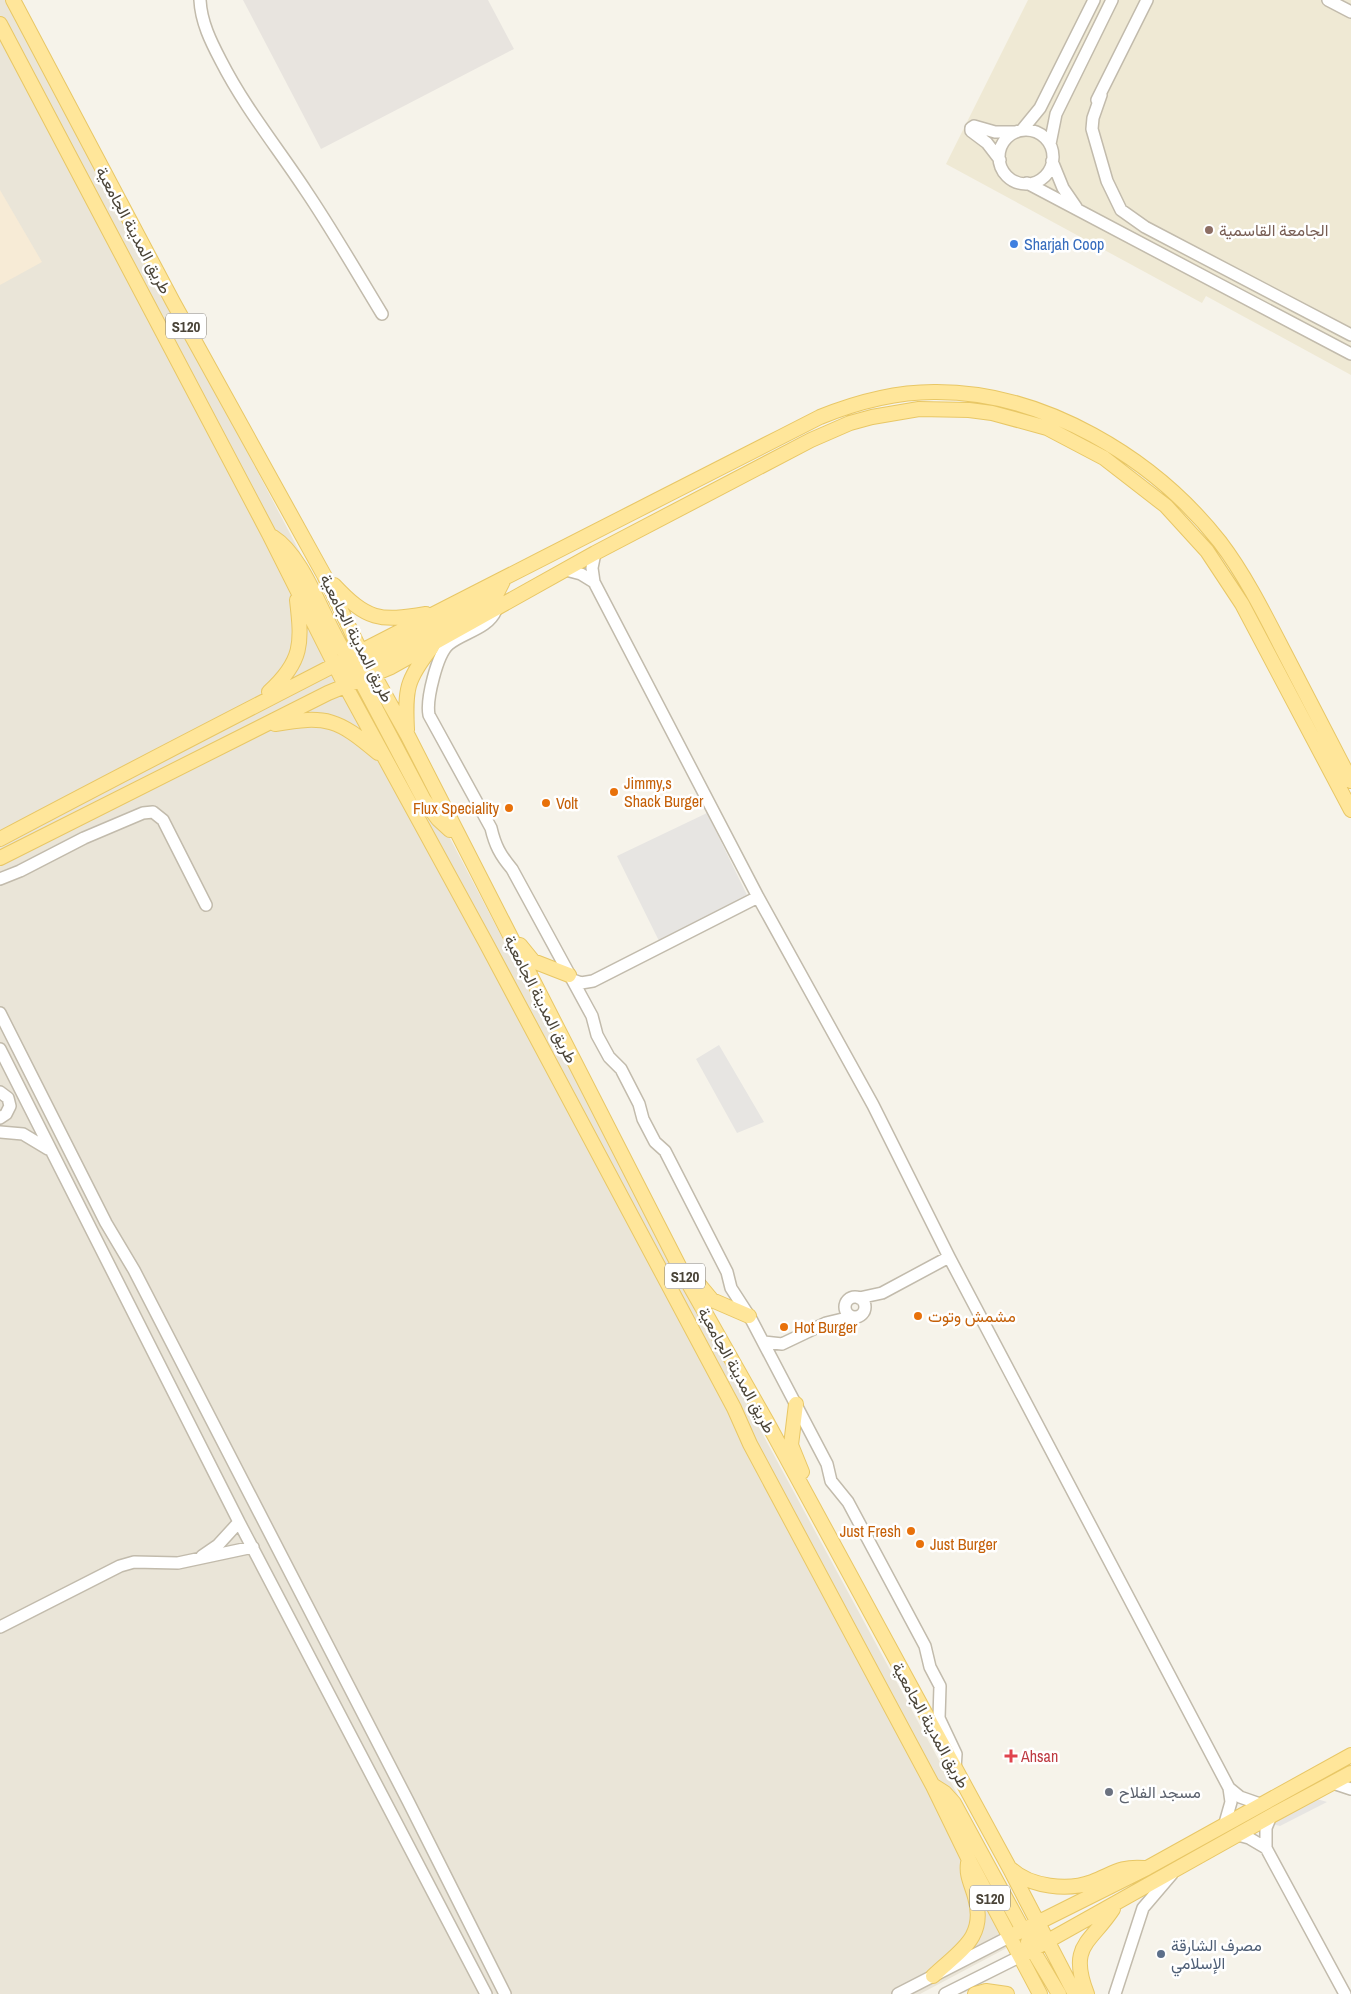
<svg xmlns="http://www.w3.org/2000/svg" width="1351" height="1994" viewBox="0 0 1351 1994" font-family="'Archivo Narrow',Vazirmatn,sans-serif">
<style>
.residential{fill:#eae5d8}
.commercial{fill:#f7ebd6}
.industrial{fill:#e8e4df}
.education{fill:#efe9d4}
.parking{fill:#e7e5e2}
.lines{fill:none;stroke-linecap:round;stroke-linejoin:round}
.minor-casing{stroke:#c2bbac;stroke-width:14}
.major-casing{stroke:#e8c766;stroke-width:16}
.minor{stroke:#fff;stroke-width:11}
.major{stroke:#ffe69a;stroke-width:14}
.education-dot{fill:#8d6e63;stroke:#fff;stroke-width:2}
.shop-dot{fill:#3f7fe0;stroke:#fff;stroke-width:2}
.food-dot{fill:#e8710a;stroke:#fff;stroke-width:2}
.health-dot{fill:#e0444e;stroke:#fff;stroke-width:2}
.worship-dot{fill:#6b7280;stroke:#fff;stroke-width:2}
.service-dot{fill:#5c6f8a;stroke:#fff;stroke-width:2}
.labels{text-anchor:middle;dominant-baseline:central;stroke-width:5;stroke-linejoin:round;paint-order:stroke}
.shield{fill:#fff;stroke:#807c74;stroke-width:1}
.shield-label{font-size:15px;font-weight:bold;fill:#4a4438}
.street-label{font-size:16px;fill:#4a4438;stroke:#fff}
.education-label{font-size:16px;fill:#785e54;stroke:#fff;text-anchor:start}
.shop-label{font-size:16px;fill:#366cbe;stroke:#fff;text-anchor:start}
.food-label{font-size:16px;fill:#c56008;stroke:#fff;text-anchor:start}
.health-label{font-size:16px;fill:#be3a42;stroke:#fff;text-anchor:start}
.worship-label{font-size:16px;fill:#5b616d;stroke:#fff;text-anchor:start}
.service-label{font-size:16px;fill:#4e5e75;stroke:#fff;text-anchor:start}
</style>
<rect width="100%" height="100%" fill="#f6f3ea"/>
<!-- residential -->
<path class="residential" d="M0,0H10L769,1446L1033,1934L920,1994H0Z"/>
<!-- commercial -->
<path class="commercial" d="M0,190L42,262L0,285Z"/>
<!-- industrial -->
<path class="industrial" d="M243,0H488L514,49L321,149Z"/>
<!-- education -->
<path class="education" d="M1028,0H1351V375L1206,296L1202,303L946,164Z"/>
<!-- parking -->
<path class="parking" d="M707,813L747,895L661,945L617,856Z
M719,1045L764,1122L737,1133L696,1059Z
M1317,1799L1327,1802L1280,1826L1272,1824Z"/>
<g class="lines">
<!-- minor casing -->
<g class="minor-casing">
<path id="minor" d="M200,0C201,22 211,42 221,61C245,108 277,147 306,191C333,231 357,273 382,314
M1328,0L1351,12
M1101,95L1093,118L1092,129L1107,181L1121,210L1145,227L1351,335
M1097,100L1147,0
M1022,130L1040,108L1094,0
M999 157a27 27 0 1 1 54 0a27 27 0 1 1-54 0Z
M1050,144L1056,114L1112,0
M1000,160L987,143L971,131V128L974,126L995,132H1016
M1052,161L1063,188L1076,207
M1027,183L1351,354
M595,553L592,568L594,582L758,897L873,1105L949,1257L1229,1788L1231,1802L1225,1823
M566,570L581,574L594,582
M496,610C488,629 464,632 449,644C437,654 426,700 429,715L491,828C495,845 500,855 512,869L592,1016L597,1035L609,1057L621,1069L639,1104L643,1119L655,1142L665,1151L727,1272L731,1288L751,1319L827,1464L831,1481L848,1502L925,1646L930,1667L940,1686L939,1718L956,1754L955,1769
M0,879L20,871L84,838L143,813L153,812L163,820L206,905
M573,980L581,983L593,981L758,897
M0,1013L106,1223L134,1270L408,1801L505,1994
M0,1049L239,1522L486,1994
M0,1092L8,1098L10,1106L6,1114L0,1118
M0,1132L23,1134L48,1149
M845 1307a10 10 0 1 1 20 0a10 10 0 1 1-20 0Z
M859,1298L882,1293L949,1257
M764,1342L782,1344L826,1323L851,1317
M202,1556L218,1545L239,1522
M0,1627L120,1566L134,1562L178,1563L253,1547
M1333,1783L1351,1789
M1229,1788L1240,1797L1260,1804
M1271,1816L1266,1828V1848L1345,1994
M1238,1835L1249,1838L1266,1848
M898,1994L1011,1936
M945,1994L1021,1956
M1115,1994L1143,1908L1172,1874"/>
</g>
<!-- major casing -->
<g class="major-casing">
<path id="major" d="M13,0L173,302L324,575L361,652L408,736L681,1270L767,1422L1010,1869L1075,1994
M0,24L269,534L345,685L486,943L734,1408L750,1444L933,1786L969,1860L1040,1994
M273,537C308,559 326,632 354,666
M334,585C367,620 379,622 426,614
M335,665L349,670L360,679L424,800L438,819L450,830
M360,668L485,602L497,593L504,579
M269,692C303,661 302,643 297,600
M275,724C327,715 338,719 378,753
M407,730C405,689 406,680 432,647
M0,839C272,695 546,557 820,417C857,402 894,392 934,392C1043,391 1154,458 1220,542C1245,575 1264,613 1283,650C1306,694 1328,737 1351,781
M0,858L328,693L391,667L595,553L811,440L850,423L872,417L919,409L969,410L992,413L1047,428L1104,458L1166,506L1207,551L1242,604L1351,810
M520,945L533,961L569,975
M697,1282L712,1300L749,1316
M796,1404L791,1445L802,1472
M934,1786L945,1793L954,1803L1023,1930L1031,1937L1048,1942
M1011,1869C1030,1887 1068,1891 1092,1882C1113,1874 1120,1866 1144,1868
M1011,1936L1147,1868L1351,1755
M1028,1942L1059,1994
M1021,1956L1271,1816L1351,1773
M933,1976C959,1951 987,1938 975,1897C972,1885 966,1876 968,1863
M975,1994L986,1991L1007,1994
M1087,1994C1068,1945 1090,1944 1113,1909"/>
</g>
<!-- minor -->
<use href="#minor" class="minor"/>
<!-- major -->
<use href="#major" class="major"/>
</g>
<!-- markers -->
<circle class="education-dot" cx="1209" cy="230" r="5"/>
<circle class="shop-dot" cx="1014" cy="244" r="5"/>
<g class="food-dot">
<circle cx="614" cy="792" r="5"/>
<circle cx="546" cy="803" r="5"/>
<circle cx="509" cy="808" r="5"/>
<circle cx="918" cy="1316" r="5"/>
<circle cx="784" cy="1327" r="5"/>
<circle cx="911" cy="1531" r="5"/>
<circle cx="920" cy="1544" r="5"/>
</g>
<path class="health-dot" d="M1008.5 1748.5h5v5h5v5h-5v5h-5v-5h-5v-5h5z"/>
<circle class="worship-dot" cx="1109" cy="1792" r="5"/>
<circle class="service-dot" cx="1161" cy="1954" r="5"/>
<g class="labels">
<!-- shield labels -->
<g class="shield">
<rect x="166" y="313.5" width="40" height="25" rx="4"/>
<rect x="665" y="1263.5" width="40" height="25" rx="4"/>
<rect x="970" y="1885.5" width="40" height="25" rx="4"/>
</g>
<g class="shield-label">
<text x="186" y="326">S120</text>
<text x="685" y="1276">S120</text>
<text x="990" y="1898">S120</text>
</g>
<!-- street labels -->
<g class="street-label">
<text transform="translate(134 230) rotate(62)">طريق المدينة الجامعية</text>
<text transform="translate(357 638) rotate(63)">طريق المدينة الجامعية</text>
<text transform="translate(541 999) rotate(63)">طريق المدينة الجامعية</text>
<text transform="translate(737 1370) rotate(61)">طريق المدينة الجامعية</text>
<text transform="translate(931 1725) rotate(61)">طريق المدينة الجامعية</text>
</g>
<!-- education labels -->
<g class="education-label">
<text x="1219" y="230">الجامعة القاسمية</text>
</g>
<!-- shop labels -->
<g class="shop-label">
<text x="1024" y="244">Sharjah Coop</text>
</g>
<!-- food labels -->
<g class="food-label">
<text x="624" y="783">Jimmy,s<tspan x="624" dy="18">Shack Burger</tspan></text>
<text x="556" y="803">Volt</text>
<text x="499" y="808" text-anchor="end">Flux Speciality</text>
<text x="928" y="1316">مشمش وتوت</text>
<text x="794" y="1327">Hot Burger</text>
<text x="901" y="1531" text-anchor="end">Just Fresh</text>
<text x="930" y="1544">Just Burger</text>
</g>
<!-- health labels -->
<g class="health-label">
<text x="1021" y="1756">Ahsan</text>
</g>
<!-- worship labels -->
<g class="worship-label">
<text x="1119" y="1792">مسجد الفلاح</text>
</g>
<!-- service labels -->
<g class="service-label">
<text x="1171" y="1945">مصرف الشارقة<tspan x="1171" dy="18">الإسلامي</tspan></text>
</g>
</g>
</svg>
